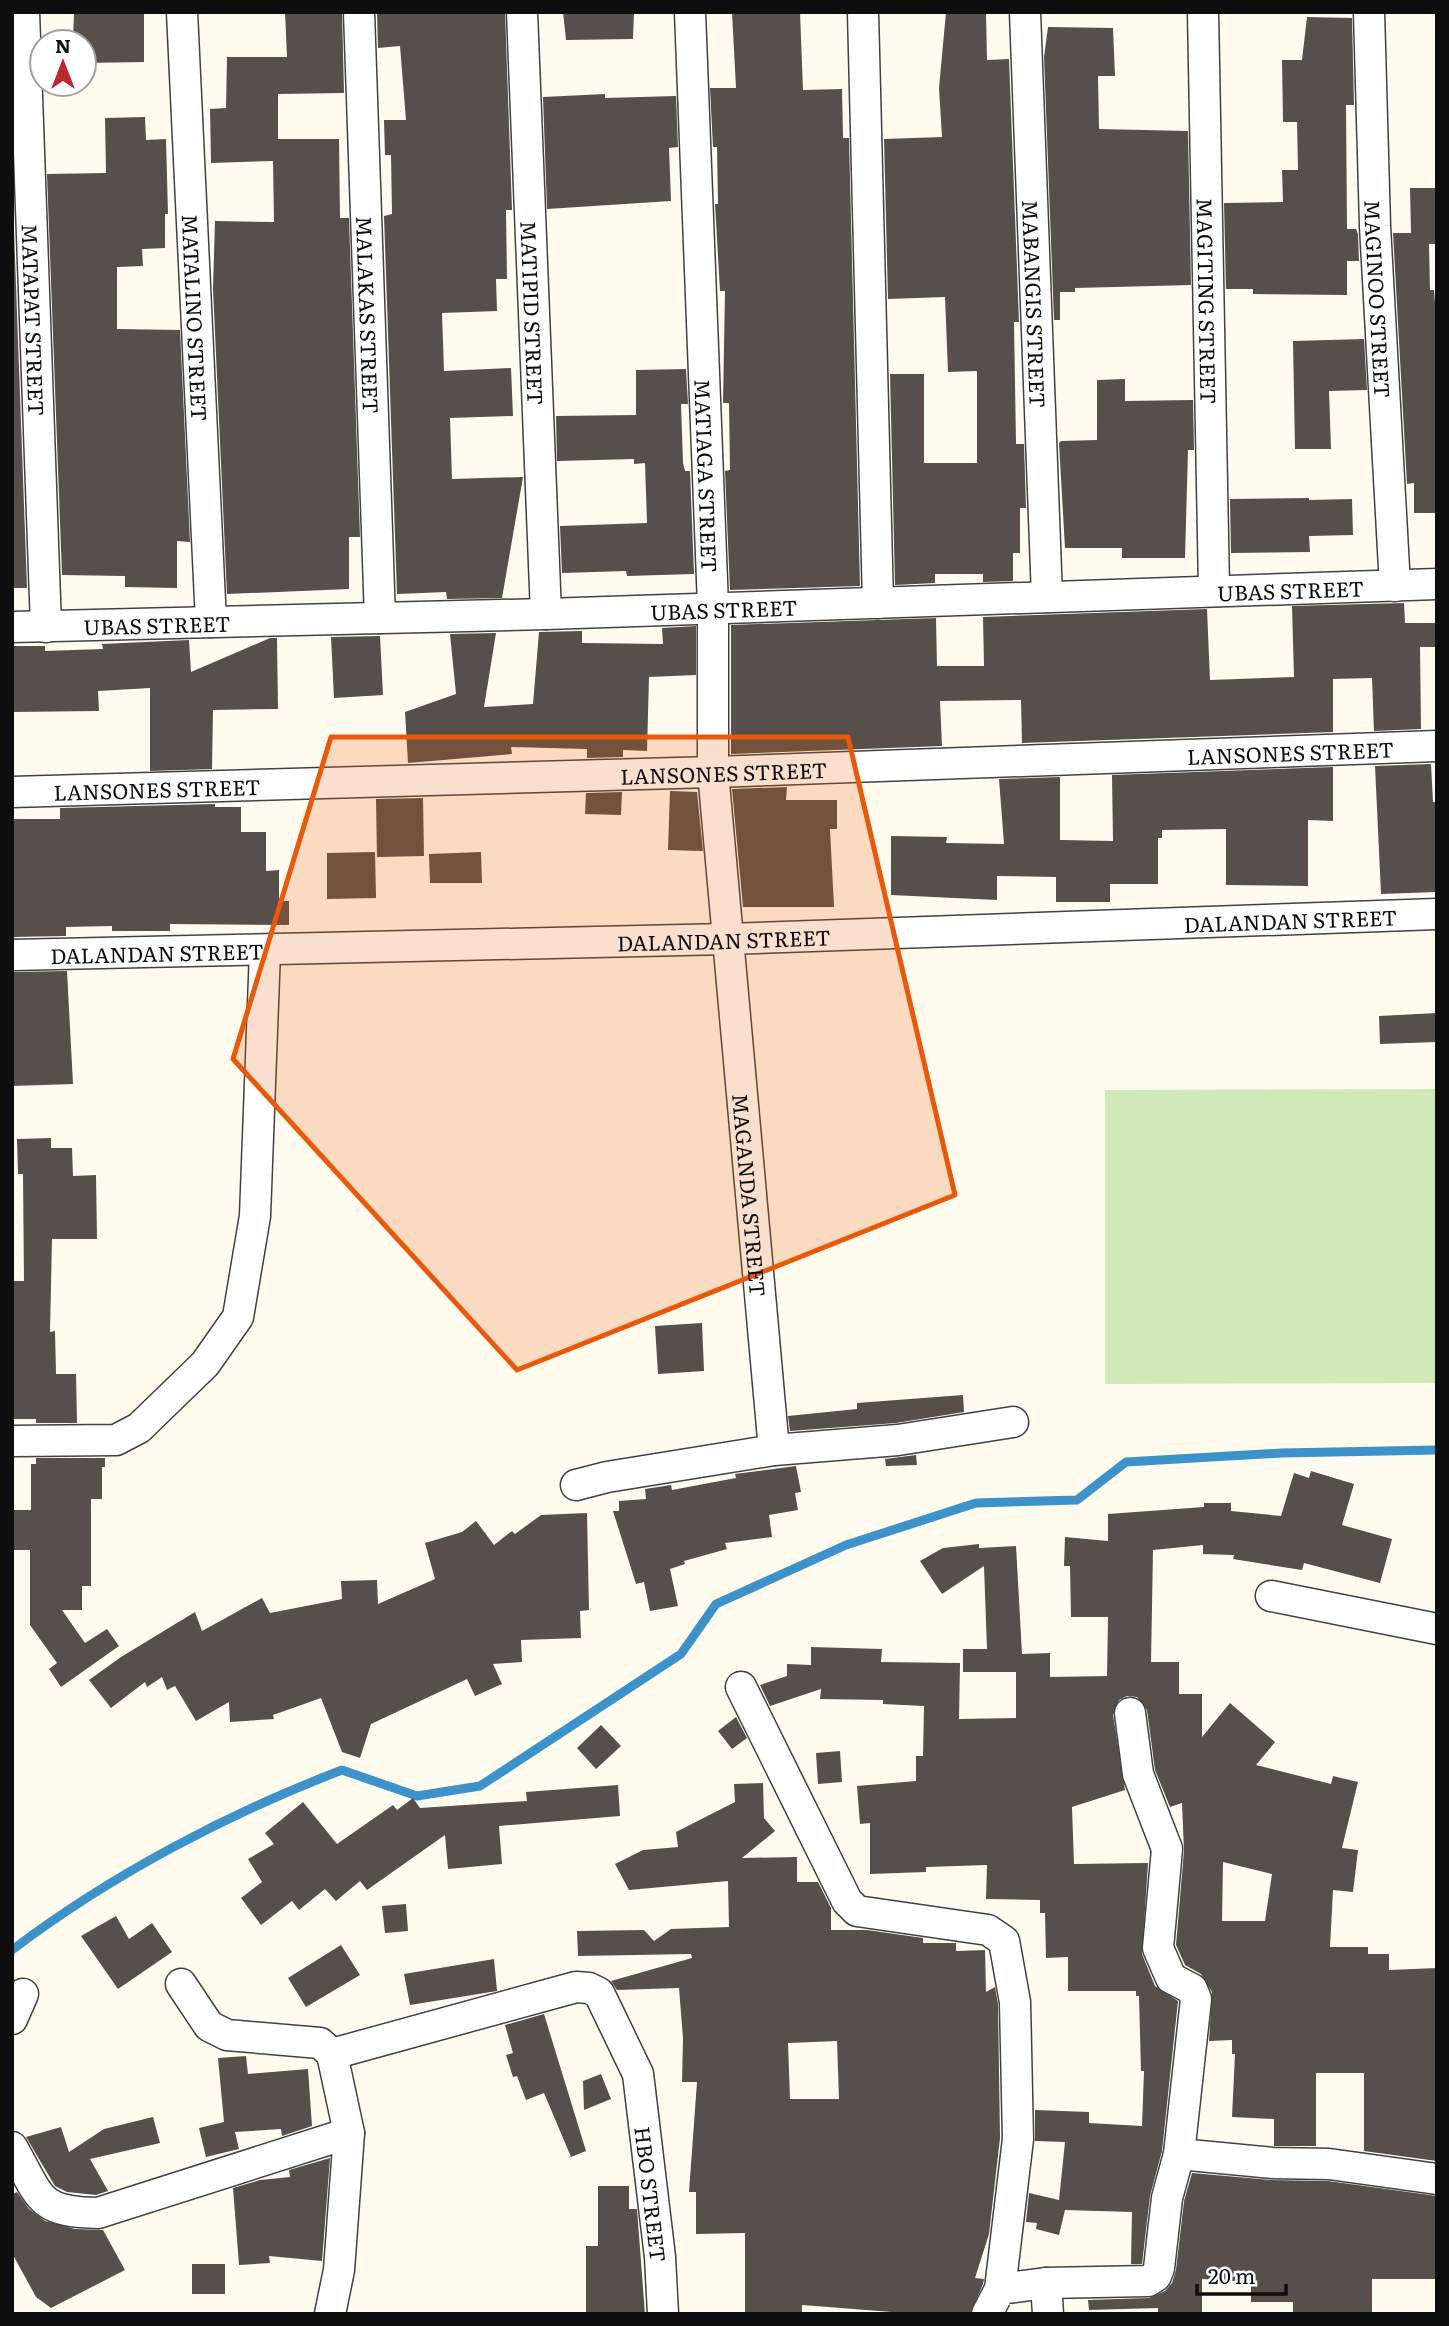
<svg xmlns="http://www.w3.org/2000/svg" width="1449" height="2326" viewBox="0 0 1449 2326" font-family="Literata,serif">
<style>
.green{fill:#d1e8b9}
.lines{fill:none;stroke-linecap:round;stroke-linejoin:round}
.stream{stroke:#3d92ca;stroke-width:9}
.building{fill:#564f4a;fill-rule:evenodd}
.minor-casing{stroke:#414141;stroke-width:33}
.minor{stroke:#fff;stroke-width:30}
.marked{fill:#e8590c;fill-opacity:0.2;stroke:#e8590c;stroke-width:5;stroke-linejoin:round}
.labels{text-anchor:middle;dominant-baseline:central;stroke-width:7;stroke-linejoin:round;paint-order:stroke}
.street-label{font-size:21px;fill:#0e0e0e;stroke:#fff}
</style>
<rect width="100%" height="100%" fill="#fffbef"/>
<!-- green -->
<path class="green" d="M1437,1089V1383L1105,1384V1090Z"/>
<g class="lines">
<!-- stream -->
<path class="stream" d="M12,1950C111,1875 227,1814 342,1770L417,1796L480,1786L681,1654L716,1604L846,1545L976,1503L1077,1500L1126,1462L1281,1453L1437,1450"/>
</g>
<!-- building -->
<path class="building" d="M74,12H144V62L84,63V42H73Z
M285,12H342L344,93L278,94V139H339L340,218H349L360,537H349V589L227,594L213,289L215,221L274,222L273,161L211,163L210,109L226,108L227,57H287Z
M377,12H505L512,210H506L507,279H496L497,311L442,313L444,371L511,368L513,416L450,418L452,479L523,477L502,598L447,599L446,592L397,594L384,216L392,214L391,155H385L384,120H406L400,46L378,48Z
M563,12H634L633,39L566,40Z
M732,12H800L803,90L842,89L843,138H849L860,586L730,590L725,471L730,470L729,403H723L725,291H720L715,204H718L717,147H713L710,88H736Z
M946,12H986L987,60L1009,59L1019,322H1014L1016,444H1024L1026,508H1020V553H1013V581L983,582V574H935V583L895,585L890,374H924V463H977V371L948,372L945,297L888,299L884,139L942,137L939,88Z
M1307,17L1352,18L1354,105H1346L1347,229H1356L1358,234L1359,261H1347V295L1253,294V289H1226L1224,203L1283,202L1282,170H1298L1297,122H1283L1282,60H1302Z
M1048,27L1113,28L1115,76H1098L1099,129L1188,131L1191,285L1075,288V292H1060V320H1054L1044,57Z
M605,94V98L676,96L678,147L669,148L671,201L547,209L543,97Z
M145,117L146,140L166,139L168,214H165V248L142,249L143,266L117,267V329L180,330L190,542L177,541V588L125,587V576L62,575L47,174L106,173L105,118Z
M12,175L27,588H12Z
M1410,188H1435L1436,244H1429L1430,290H1434L1437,328V513H1414V483L1407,484L1393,233H1411Z
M1364,339L1367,390L1329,391L1331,449H1295L1293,341Z
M686,369L688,404H681L683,463L685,471H690L694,574L627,576L626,571L562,573L560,526L647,523L645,463L634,464V459L557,461L556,416L636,415V370Z
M1125,379V401L1193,400L1194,450H1188L1185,558H1122V548H1065L1059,443L1061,441L1097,440V380Z
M1309,498V500L1352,499L1353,535L1309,536L1310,552L1231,553L1230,499Z
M1404,603L1405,623H1437V647H1420L1421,729L1374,731L1372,678L1333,679V732L1022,743L1021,700L940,701L942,746L731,754V625L936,618L937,666H984L983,617L1207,609L1210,680L1294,677L1292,606Z
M696,626V675L649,677L647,751L623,750V757L587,758V749L511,747L512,754L408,763L405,712L456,694L450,634L496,633L484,707L533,704L539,632L582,631V643L663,644L662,628Z
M380,636L383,695L334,698L331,637Z
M270,638H277L278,709L213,710L212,769L150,771V688L98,691L99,711L12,712V646H45V651L103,649L102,644L189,640L191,672Z
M1431,764L1433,802H1437V892L1381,894L1375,766Z
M1333,767V821L1308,820V886L1226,885V829L1162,830V838H1158V884H1110V902H1056V877L997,876V900L891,895V836L947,837L946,843L1004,844L999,779L1060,777V840L1113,841L1112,775Z
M787,787L786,800H837V829H830L834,907H743L732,789Z
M670,791L697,792L703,851L668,850Z
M622,792L621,815L585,814L586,793Z
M423,798L424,856L377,857L376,799Z
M215,804V807H241V832H266V871L279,870V901H289V925L170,924V931H112V926L66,927V936L12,937V819H60V808Z
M375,852L376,898L327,899V853Z
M481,852L482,883H430L429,854Z
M67,971L73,1084L12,1086V972Z
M1437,1013V1042L1380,1044L1379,1016Z
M51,1138V1148H72L73,1176L96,1175L97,1239H52L50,1332L55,1331L56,1374H76L77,1423H36V1419H12V1281H24L23,1174H18L17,1139Z
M702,1323L704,1371L658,1374L655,1326Z
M963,1395L964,1412L896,1423L790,1431L788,1416L857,1409V1403Z
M916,1455L917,1465L886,1466L885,1459Z
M36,1458H105V1467H102V1499H91V1586H82V1610H62L85,1643L107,1629L119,1646L61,1687L49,1669L57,1663L30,1625V1550H12V1510H31V1464H36Z
M796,1466L801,1492L795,1493L798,1510L769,1515L772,1537L725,1543L727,1549L684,1561L685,1564L670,1569L678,1606L650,1611L644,1582L636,1584L613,1511H619V1501L646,1499L645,1489L671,1485L672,1490L736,1478L735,1474Z
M1311,1471L1354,1484L1342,1525L1392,1539L1380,1583L1304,1563L1302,1570L1233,1559L1234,1555L1203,1554V1545L1153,1550L1151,1662H1179V1694H1202V1737L1230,1703L1275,1742L1256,1765L1331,1784L1333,1776L1358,1782L1342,1848L1358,1850L1353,1892L1333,1890L1330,1947H1368V1954H1389V1970L1437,1968V2161L1364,2151V2073H1316V2146H1274V2119L1232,2117L1235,2054H1232V2040L1209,2041L1212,1992L1201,1974L1185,1965L1176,1945L1184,1851L1182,1803L1170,1807L1155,1770L1147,1710L1137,1697L1127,1696L1119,1700L1113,1715L1125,1790L1072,1807L1074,1864L1148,1863L1142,1954L1155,1986L1178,2001L1162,2151L1150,2196L1142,2264H1131L1132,2212L1065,2210L1059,2235L1036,2229L1037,2223L1026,2222L1029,2193L1059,2200L1065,2142L1035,2141V2110L1089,2112V2123L1142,2126L1144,2071H1141L1139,1996H1136V1991H1068V1957L1046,1958L1045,1913H1040V1900L986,1899L987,1865L926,1867V1872L870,1874V1823L860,1824L857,1786L916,1781V1756H923L924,1706L883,1704V1700L820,1699L821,1689L770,1706L760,1685L787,1676V1664L811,1665V1647L882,1649L881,1662L960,1663L959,1719L1016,1718V1672H963V1649H987L984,1566L942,1594L920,1561L943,1548L979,1544V1548L1016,1546L1022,1654L1050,1653V1677L1107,1676L1108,1617H1071L1070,1566H1064L1065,1537L1108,1541V1514L1204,1507V1503H1231V1511L1281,1516L1294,1473L1309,1478ZM1223,1862L1272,1874L1265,1921H1222Z
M587,1513L589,1610L580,1611L581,1638L521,1640L522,1662L493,1664L502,1684L475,1696L467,1679L371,1724L360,1758L342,1752L321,1698L273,1715L274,1719L230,1722L229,1702L196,1721L175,1686L167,1690L162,1677L147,1687L145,1682L111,1708L89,1680L121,1657L195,1612L202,1631L262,1598L270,1613L342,1599L341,1581L377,1580L378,1604L435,1579L425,1543L462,1532L476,1521L494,1545L512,1531L515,1534L541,1515Z
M736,1717L747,1738L732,1749L718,1731Z
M601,1725L621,1746L596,1769L577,1748Z
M840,1751L842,1782L818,1784L816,1753Z
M763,1783L764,1818L775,1831L742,1858L797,1857V1882H818L831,1908V1930H867L923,1938V1943H956V1951L985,1950L986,1992L995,1987L998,2004L1000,2138L989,2234L975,2278L984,2279L983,2284L970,2314H918L802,2305V2314H745V2233L696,2234V2192H689L697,2082H682L683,2038L679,1988L617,1990L611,1981L692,1958L691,1954L578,1956L577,1931L644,1930L654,1941L671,1929L729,1927L728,1881L629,1890L615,1864L643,1850L678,1847L676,1832L735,1802L734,1784ZM837,2041L839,2099H790L788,2043Z
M618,1785L620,1816L499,1826L502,1864L448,1869L445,1835L367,1890L360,1881L336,1901L325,1889L299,1910L292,1901L261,1925L241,1898L262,1882L248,1859L274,1844L265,1833L303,1802L337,1844L393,1805L397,1810L413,1798L420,1808L527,1801L526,1792Z
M406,1904L408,1931L385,1933L382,1906Z
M116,1916L129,1939L152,1923L172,1952L118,1989L81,1936Z
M341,1945L360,1975L306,2007L288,1978Z
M494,1959L497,1991L410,2005L404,1974Z
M544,2014L586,2151L571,2157L544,2093L526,2100L517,2076L513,2077L506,2055L513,2053L505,2025Z
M246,2056L248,2074L308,2069L312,2126L282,2136L281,2129L235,2132L239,2149L206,2157L199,2128L224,2122L218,2058Z
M601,2074L611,2099L584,2110L583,2081Z
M153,2117L160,2143L90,2159L108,2191L96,2195L67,2192L55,2186L26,2137L61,2127L69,2152L104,2129Z
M330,2158L322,2261L269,2256L270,2263L239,2265L233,2188L260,2180L290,2177L289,2170Z
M1192,2173L1271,2180L1328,2181L1437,2196V2279H1372V2314H1293V2302H1251V2282L1202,2279V2314H1158V2308L1089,2310L1088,2300L1149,2298L1165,2291L1172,2283L1176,2270L1184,2201Z
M598,2186H629V2209H637L645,2314H586V2246H598Z
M17,2192L29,2209L45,2221L75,2229L103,2230L125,2270L51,2308L36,2297L12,2253V2194Z
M192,2264H225V2294H192Z"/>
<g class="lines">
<!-- minor casing -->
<g class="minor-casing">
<g id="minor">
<path id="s1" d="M24,12L46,627"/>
<path id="s2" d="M182,12L211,622"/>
<path id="s3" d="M359,12L380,618"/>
<path id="s4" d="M522,12L546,614"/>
<path id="s5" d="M690,12L713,606V772L774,1450"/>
<path d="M863,12L878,603"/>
<path id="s6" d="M1025,12L1047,597"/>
<path id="s7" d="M1203,12L1214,589"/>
<path id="s8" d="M1369,12L1375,226L1395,586"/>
<path id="s9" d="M12,627L546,614L1437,584"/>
<path id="s10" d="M12,792L713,772L1437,746"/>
<path id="s11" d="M12,955L727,939L1437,914"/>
<path d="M12,1441L116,1440L139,1428L205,1364L238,1317L255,1216L265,951"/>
<path d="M576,1485L607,1477L774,1450L898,1440L1013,1422"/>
<path d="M1271,1596L1437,1629"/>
<path d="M741,1687L847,1901L857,1911L988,1930L1004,1941L1015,2002L1018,2139L1000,2289"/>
<path d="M181,1984L209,2026L227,2035L320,2043L332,2054L349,2133L339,2270L330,2314"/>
<path d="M12,2019L23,1994"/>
<path id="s12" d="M332,2054L576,1987L589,1988L599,1993L638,2074L660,2257L663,2314"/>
<path d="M12,2147C41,2197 36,2212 98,2213L349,2133"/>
<path d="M1179,2154L1273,2163L1329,2164L1437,2179"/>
<path d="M1046,2283L1048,2314"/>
<path d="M987,2314L1000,2289L1046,2283L1148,2281L1156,2276L1159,2268L1167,2198L1179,2154L1196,1999L1192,1989L1171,1978L1158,1948L1167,1849L1138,1774L1130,1713"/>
</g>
</g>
<!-- minor -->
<use href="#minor" class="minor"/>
</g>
<!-- marked area -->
<path class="marked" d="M331,737H848L955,1195L517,1370L233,1059Z"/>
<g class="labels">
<!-- street labels -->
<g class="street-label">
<text stroke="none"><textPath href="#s8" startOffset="287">MAGINOO STREET</textPath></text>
<text stroke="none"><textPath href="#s7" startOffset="289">MAGITING STREET</textPath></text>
<text stroke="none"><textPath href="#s6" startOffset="292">MABANGIS STREET</textPath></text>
<text stroke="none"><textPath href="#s4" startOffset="301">MATIPID STREET</textPath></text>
<text stroke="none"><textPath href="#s3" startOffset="303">MALAKAS STREET</textPath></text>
<text stroke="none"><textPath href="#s2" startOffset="306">MATALINO STREET</textPath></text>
<text stroke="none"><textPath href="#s1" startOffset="308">MATAPAT STREET</textPath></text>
<text stroke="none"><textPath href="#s5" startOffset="464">MATIAGA STREET</textPath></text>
<text stroke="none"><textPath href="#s9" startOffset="1279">UBAS STREET</textPath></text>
<text stroke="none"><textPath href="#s9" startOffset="712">UBAS STREET</textPath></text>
<text stroke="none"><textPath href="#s9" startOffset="145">UBAS STREET</textPath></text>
<text stroke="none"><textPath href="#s10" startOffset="1279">LANSONES STREET</textPath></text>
<text stroke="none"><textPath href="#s10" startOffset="712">LANSONES STREET</textPath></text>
<text stroke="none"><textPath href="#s10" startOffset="145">LANSONES STREET</textPath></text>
<text stroke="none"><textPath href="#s11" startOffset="1279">DALANDAN STREET</textPath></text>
<text stroke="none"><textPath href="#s11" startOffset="712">DALANDAN STREET</textPath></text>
<text stroke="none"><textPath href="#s11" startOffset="145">DALANDAN STREET</textPath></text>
<text stroke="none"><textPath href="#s5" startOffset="1185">MAGANDA STREET</textPath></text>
<text stroke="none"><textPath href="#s12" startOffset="488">HBO STREET</textPath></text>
</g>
</g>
<!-- border -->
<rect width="1449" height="2326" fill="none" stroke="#0e0e0e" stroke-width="28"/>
<!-- north arrow -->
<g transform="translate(63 63)"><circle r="33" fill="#ffffff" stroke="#9f9f9f" stroke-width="2"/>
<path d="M0-5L12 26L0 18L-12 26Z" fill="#ba2930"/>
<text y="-10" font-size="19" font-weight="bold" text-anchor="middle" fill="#0e0e0e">N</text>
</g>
<!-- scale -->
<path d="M1197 2284v10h89v-10" fill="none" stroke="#0e0e0e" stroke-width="3.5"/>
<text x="1208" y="2284" font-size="21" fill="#0e0e0e" stroke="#ffffff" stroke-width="5" paint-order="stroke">20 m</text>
</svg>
